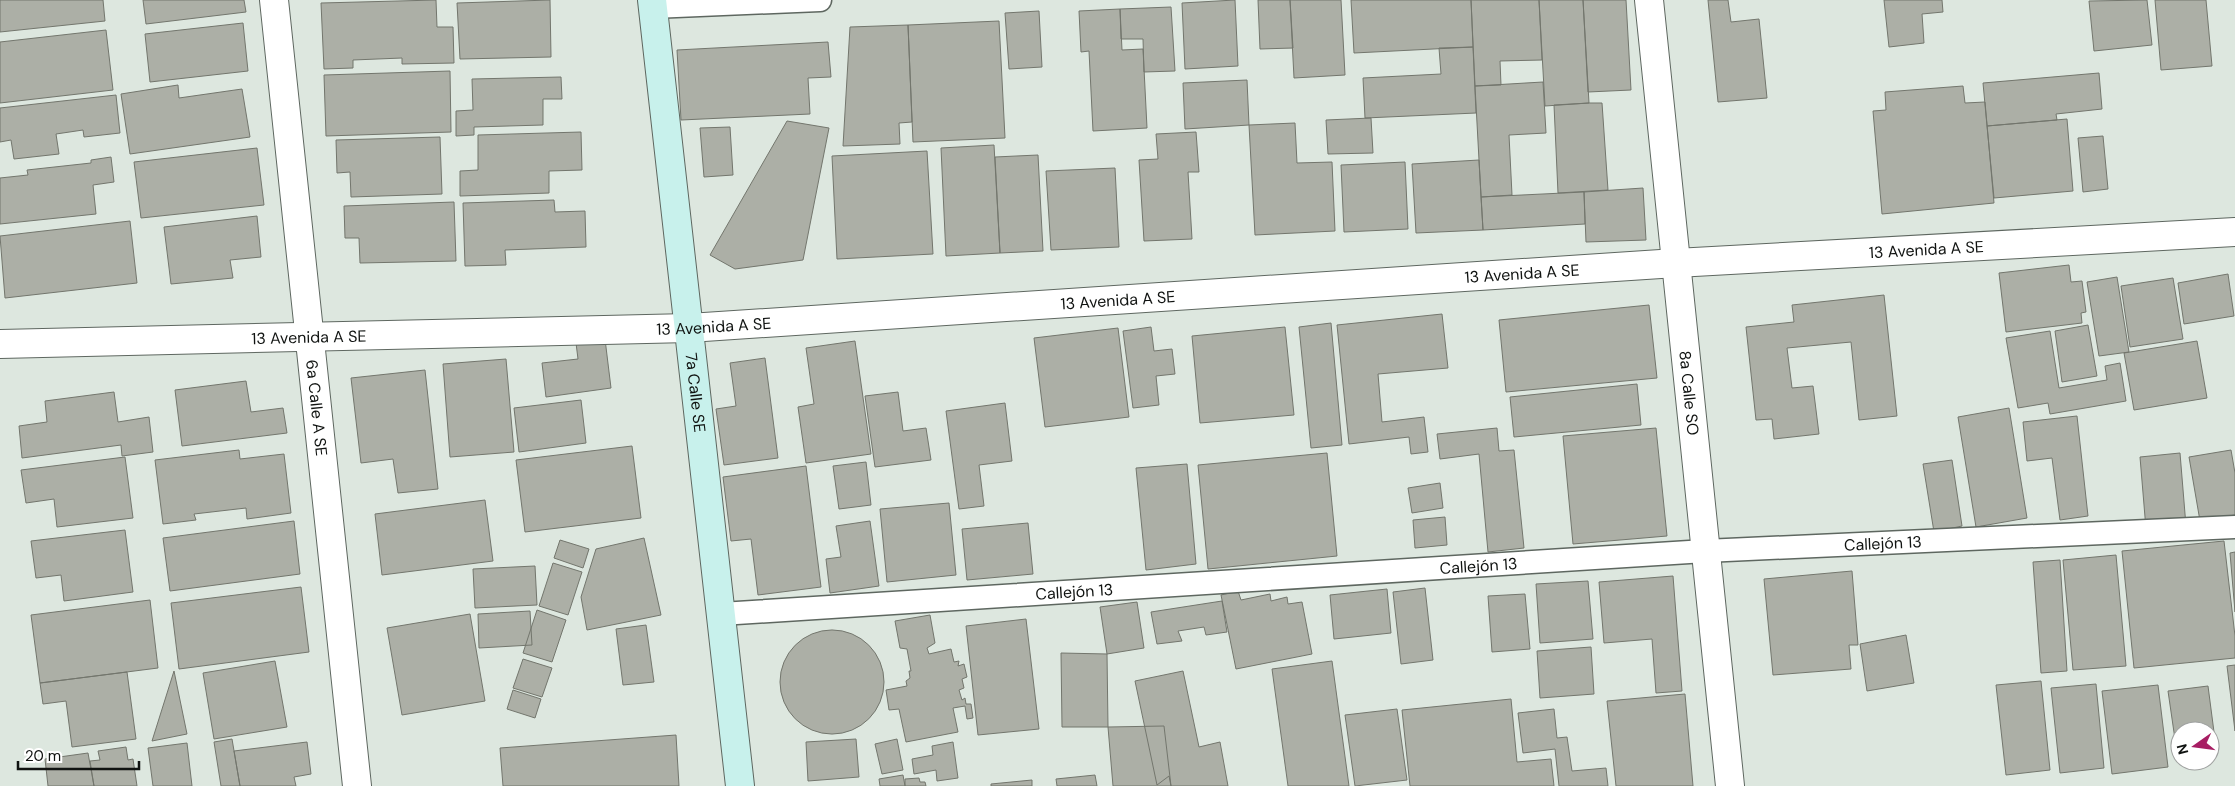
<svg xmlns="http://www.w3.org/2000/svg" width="2235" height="786" viewBox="0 0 2235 786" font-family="'DM Sans',sans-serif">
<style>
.building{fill:#acafa6;stroke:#73766d}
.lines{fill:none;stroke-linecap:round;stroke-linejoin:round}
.lane-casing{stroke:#5e6760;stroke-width:25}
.street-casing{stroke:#5e6760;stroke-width:30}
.secondary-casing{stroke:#5e6760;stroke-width:30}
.lane{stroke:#fff;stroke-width:22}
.street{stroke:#fff;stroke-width:28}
.secondary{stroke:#c8f1ec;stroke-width:28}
.labels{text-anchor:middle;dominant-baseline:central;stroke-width:4;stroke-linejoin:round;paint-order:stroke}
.street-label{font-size:16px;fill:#101311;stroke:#fff}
</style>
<rect width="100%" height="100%" fill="#dde7df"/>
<!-- building -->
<path class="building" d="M0,0H103L105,21L0,32Z
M143,0H244L246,12L146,24Z
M436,0L437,27H453L454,63L402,64V58L353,60V68L324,69L321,3Z
M550,0L551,57L460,59L457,3Z
M1235,0L1238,66L1185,69L1182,3Z
M1258,0H1290L1293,48L1260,49Z
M1290,0H1341L1345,75L1294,78Z
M1351,0H1471L1473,47L1354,53Z
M1471,0H1539L1542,60L1500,61L1501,85L1475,86Z
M1539,0H1583L1589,103L1545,106Z
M1583,0H1626L1631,90L1588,92Z
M1708,0H1728L1731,22L1759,19L1767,98L1718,102Z
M1884,0H1942L1943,12L1922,14L1924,43L1889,47Z
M2147,0L2152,45L2094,51L2089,1Z
M2155,0H2206L2212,66L2161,70Z
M1171,7L1175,71L1144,72L1143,39H1121L1120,9Z
M1120,9L1122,50L1143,49L1147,128L1093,131L1089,51L1081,52L1079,11Z
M1039,11L1042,67L1009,69L1005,13Z
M999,21L1005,138L913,142L908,25Z
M243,23L248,71L150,82L145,34Z
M908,25L912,122L899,123L900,144L843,146L850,27Z
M106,30L113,90L0,103V42Z
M828,42L831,77L808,78L810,114L681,120L677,50Z
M1473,47L1476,113L1365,118L1363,78L1441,74L1439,48Z
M450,71L451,132L326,136L324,75Z
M2099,73L2102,109L2056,114L2057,120L1987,126L1983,83Z
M561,77L562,99H543V125L474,127V135L456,136V111L473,110L472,79Z
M1247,80L1249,125L1185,129L1183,83Z
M1543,82L1546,133L1509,135L1512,195L1481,197L1475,86Z
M178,85L179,98L242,89L250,137L130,154L121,94Z
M1963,86L1965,103L1985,102L1994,203L1882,214L1873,111L1886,110L1885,92Z
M116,95L120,133L84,137L83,130L56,134L59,154L14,159L11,140L0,142V108Z
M1589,103H1602L1608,190L1558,193L1554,105Z
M1371,118L1373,153L1328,154L1326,120Z
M2067,119L2073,191L1994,198L1987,126Z
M787,121L829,128L803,260L735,269L710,255Z
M1295,123L1297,163L1332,162L1335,231L1255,235L1249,125Z
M730,127L733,175L704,177L700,128Z
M581,132L582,170L549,171V193L460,196V171L478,170V135Z
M1196,132L1199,172H1188L1192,239L1144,241L1139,160L1158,159L1156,134Z
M2103,136L2108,189L2083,192L2078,138Z
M440,137L442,194L351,197L350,172L337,173L336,140Z
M994,145L1000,253L946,256L941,148Z
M257,148L264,205L141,218L134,162Z
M927,151L933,254L837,259L832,156Z
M1038,155L1043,251L1000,253L995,157Z
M111,157L114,182L93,185L96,214L0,224V178L28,175L27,170L91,163V160Z
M1479,160L1483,230L1416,233L1412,164Z
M1405,162L1408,229L1344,232L1341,165Z
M1115,168L1119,247L1051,250L1046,171Z
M1643,188L1646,240L1586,242L1584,192Z
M1584,192L1585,224L1483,230L1481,197Z
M554,200L555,212L585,211L586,247L505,250L506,265L465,266L463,203Z
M454,202L456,261L360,263L359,238H345L344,206Z
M257,216L261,257L230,260L233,278L171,284L164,227Z
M130,221L137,283L5,298L0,236Z
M2069,265L2071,282L2082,281L2086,312L2081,313L2082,323L2006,332L1999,273Z
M2228,274L2234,316L2184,324L2178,283Z
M2117,277L2129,352L2099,356L2087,282Z
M2173,278L2183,339L2130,347L2121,286Z
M1884,295L1897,416L1859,420L1851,342L1787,348L1792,388L1813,386L1819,434L1774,439L1772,419L1756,420L1746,327L1794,322L1792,305Z
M1649,305L1657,378L1506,392L1499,320Z
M1442,314L1448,368L1378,374L1382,422L1424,417L1428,452L1411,454L1409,437L1349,444L1337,325Z
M1331,323L1342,445L1311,448L1299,327Z
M2088,325L2097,376L2062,382L2055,331Z
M1151,327L1154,351L1172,349L1175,374L1156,376L1159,405L1133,408L1123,331Z
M1285,327L1294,415L1200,423L1192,336Z
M1118,328L1129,417L1045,427L1034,338Z
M2050,331L2059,388L2107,380L2105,366L2120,363L2126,401L2050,414L2048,403L2018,408L2006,338Z
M605,339L611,388L546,397L542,363L578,359L576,343Z
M855,341L871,454L806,463L798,407L814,404L806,348Z
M2197,341L2207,398L2134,410L2124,353Z
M765,358L778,458L724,465L716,409L736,406L730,363Z
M506,359L514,452L450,457L443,364Z
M425,370L438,489L398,493L393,459L361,463L351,378Z
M246,381L251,412L283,408L287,433L182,446L175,390Z
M1637,384L1641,425L1514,437L1510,397Z
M114,392L118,422L149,417L153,452L122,456L121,445L22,458L19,426L47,422L45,401Z
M898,392L903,431L926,428L931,460L875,467L865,396Z
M581,400L586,443L519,452L514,408Z
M1005,403L1012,461L979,465L984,506L959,509L946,411Z
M2009,408L2027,518L1976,527L1958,417Z
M2077,416L2088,516L2060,520L2052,458L2027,461L2023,422Z
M1497,428L1499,451L1514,450L1524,548L1488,552L1479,454L1440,459L1437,434Z
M1656,428L1667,536L1573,544L1563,436Z
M632,446L641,518L525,532L516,460Z
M239,450L240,459L284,454L291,513L247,519L246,508L194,514L196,520L163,524L155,460Z
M2231,450L2235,473V515L2200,521L2189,457Z
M1327,453L1337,556L1208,569L1198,465Z
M2180,453L2186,526L2146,529L2140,457Z
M125,457L133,518L57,527L54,499L26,503L21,470Z
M1952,460L1962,526L1934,532L1923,464Z
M866,462L871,505L839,509L833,466Z
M1187,464L1196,564L1146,570L1136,468Z
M806,466L821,587L758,595L751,539L731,541L723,477Z
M1440,483L1443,508L1412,513L1408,488Z
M485,500L493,561L382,575L375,514Z
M949,503L956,575L887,582L880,509Z
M1445,517L1447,545L1415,548L1413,520Z
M294,521L300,574L170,591L163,538Z
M870,521L879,586L830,593L826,559L841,557L836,526Z
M1028,523L1033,574L967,580L962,529Z
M125,530L133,592L64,601L61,575L36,578L31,541Z
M644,538L661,615L587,630L581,597L596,549Z
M560,540L589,549L583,568L554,558Z
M2224,541L2235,636V658L2134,668L2122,551Z
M2235,552V612L2230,553Z
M2116,555L2126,666L2073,670L2063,560Z
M2060,560L2067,671L2041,673L2033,562Z
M553,563L582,572L568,615L539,606Z
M535,566L537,605L475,608L473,569Z
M1852,571L1858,645H1849L1851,669L1773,675L1764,579Z
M1673,576L1682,691L1656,693L1652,639L1604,643L1599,582Z
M1588,581L1593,639L1540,643L1536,584Z
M301,587L309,652L179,669L171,603Z
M1425,588L1433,660L1401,664L1393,592Z
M1387,589L1391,633L1334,639L1330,595Z
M1238,591L1241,600L1270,594L1271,601L1287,597L1288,604L1302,602L1312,654L1236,669L1221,595Z
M1525,594L1530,649L1492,652L1488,596Z
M150,600L158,668L40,683L31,615Z
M1222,601L1227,632L1206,635L1204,627L1178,631L1182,641L1157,644L1151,612Z
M1137,602L1144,648L1107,654L1100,607Z
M537,610L566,620L552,662L523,653Z
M530,611L532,645L479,648L478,614Z
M470,614L485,701L402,715L387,628Z
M930,615L935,643L927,648L929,654L951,649L954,662L959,661L958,666L964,664L967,677L962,679L964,688L959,690L962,700L965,698L966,704H971L973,718L967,719L965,706L953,708L958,732L906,742L899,709L889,710L886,690L907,686L906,681L910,678L909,671H911L907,649L900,648L895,621Z
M1026,619L1039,729L978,735L966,626Z
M646,625L654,682L623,685L616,629Z
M780 682a52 52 0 1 1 104 0a52 52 0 1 1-104 0Z
M1906,635L1914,683L1867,691L1860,644Z
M1591,647L1594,694L1540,698L1537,651Z
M1061,653L1107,654L1108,727H1062Z
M523,659L552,668L542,697L513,688Z
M275,661L287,727L214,739L203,673Z
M1332,661L1349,786H1288L1272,669Z
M2235,665V731L2227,666Z
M174,671L187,734L152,741Z
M1183,671L1199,747L1220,742L1228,786H1171L1169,776L1157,785L1135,681Z
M127,672L136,739L72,747L66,701L43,704L40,683Z
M2041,681L2050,770L2006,775L1996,685Z
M2096,684L2104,768L2060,773L2051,688Z
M2158,685L2168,767L2112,774L2102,691Z
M2208,686L2217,755L2210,756V731H2180V760H2178L2168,691Z
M513,690L541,699L535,718L507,709Z
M1685,694L1693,786H1616L1607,701Z
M1511,699L1517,762L1551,759L1554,786H1410L1402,710Z
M1397,709L1407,780L1355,786L1345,715Z
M1554,709L1557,738L1567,737L1572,771L1606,768L1608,786H1559L1555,749L1523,753L1518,713Z
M1164,726L1171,786H1113L1108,727Z
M676,735L679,786H503L500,748Z
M232,739L240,786H221L214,742Z
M856,739L859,777L808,781L806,742Z
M897,739L903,770L882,774L875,744Z
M307,742L311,774L294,777L296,786H240L234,751Z
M953,742L958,778L937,781L936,770L914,774L912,759L933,755L932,746Z
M187,743L192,786H153L148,748Z
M126,747L128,760L133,759L137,786H94L90,761L100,760L98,751Z
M88,753L94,786H48L45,759Z
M903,775L905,786H880L879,779Z
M1095,775L1097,786H1057L1056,779Z
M919,778L920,782H925L926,786H905V779Z
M1032,780V786H991V784Z"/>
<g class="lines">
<!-- lane casing -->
<g class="lane-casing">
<g id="lane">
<path d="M653,7L820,0"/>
<path id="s1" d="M721,614L1705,551L2235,527"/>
</g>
</g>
<!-- street casing -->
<g class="street-casing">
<g id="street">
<path id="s2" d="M274,0L357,786"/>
<path id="s3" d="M1649,0L1730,786"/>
<path id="s4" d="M0,344L689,328L1676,263L2235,232"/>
</g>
</g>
<!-- secondary casing -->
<g class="secondary-casing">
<g id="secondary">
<path id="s5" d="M652,0L740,786"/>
</g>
</g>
<!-- lane -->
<use href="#lane" class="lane"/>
<!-- street -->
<use href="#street" class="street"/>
<!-- secondary -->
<use href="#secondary" class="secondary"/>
</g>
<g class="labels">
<!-- street labels -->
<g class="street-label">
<text stroke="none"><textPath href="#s4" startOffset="1929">13 Avenida A SE</textPath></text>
<text stroke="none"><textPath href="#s4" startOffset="1524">13 Avenida A SE</textPath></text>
<text stroke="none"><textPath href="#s4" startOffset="1119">13 Avenida A SE</textPath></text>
<text stroke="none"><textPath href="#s4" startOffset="714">13 Avenida A SE</textPath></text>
<text stroke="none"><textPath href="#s4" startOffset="309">13 Avenida A SE</textPath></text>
<text stroke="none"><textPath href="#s5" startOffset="395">7a Calle SE</textPath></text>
<text stroke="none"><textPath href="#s3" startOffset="395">8a Calle SO</textPath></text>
<text stroke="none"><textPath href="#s2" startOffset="410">6a Calle A SE</textPath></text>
<text stroke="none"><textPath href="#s1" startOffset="1164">Callejón 13</textPath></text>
<text stroke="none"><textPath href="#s1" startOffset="759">Callejón 13</textPath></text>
<text stroke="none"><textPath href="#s1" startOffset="354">Callejón 13</textPath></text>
</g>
</g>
<!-- north arrow -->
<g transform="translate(2195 746) rotate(256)"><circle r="24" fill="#ffffff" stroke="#9fa1a0"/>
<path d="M0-4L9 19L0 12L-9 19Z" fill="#a71d63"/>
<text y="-8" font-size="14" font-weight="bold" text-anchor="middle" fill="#101311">N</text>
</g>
<!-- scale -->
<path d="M18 761v8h121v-8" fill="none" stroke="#101311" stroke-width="2.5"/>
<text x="25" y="761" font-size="15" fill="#101311" stroke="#ffffff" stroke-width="4" paint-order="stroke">20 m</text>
</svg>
